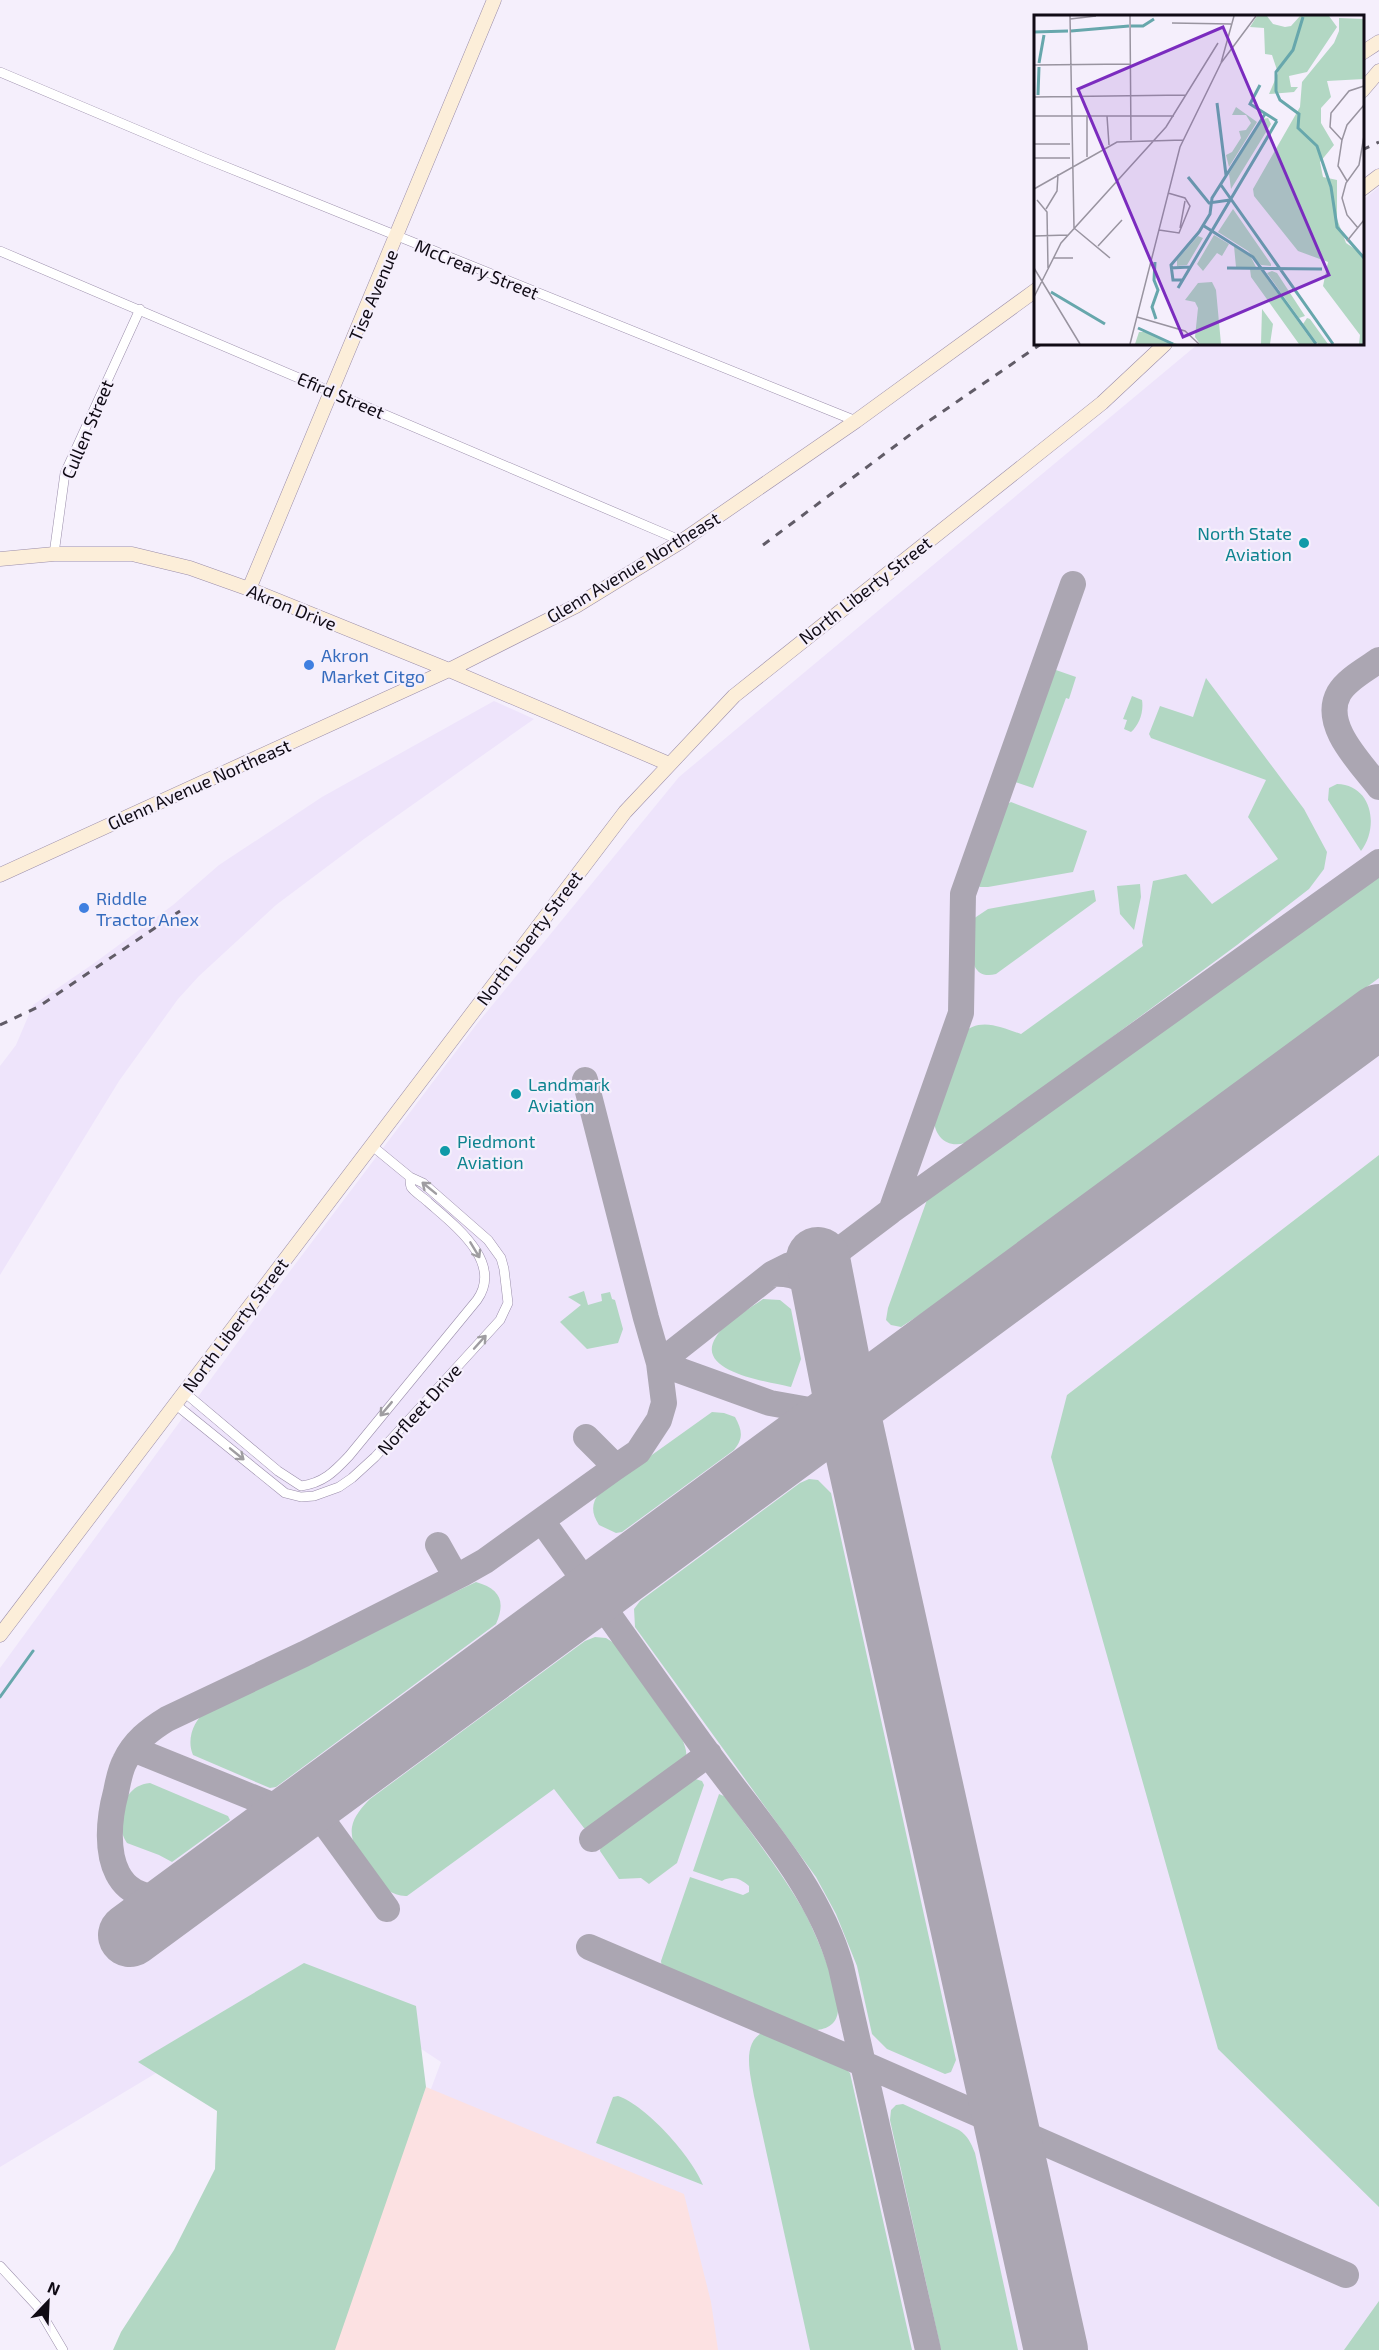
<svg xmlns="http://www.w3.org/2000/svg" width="1379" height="2350" viewBox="0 0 1379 2350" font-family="'Exo 2',sans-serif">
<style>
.built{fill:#eee4fb}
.industrial{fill:#fce1e2}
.green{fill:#b2d7c3}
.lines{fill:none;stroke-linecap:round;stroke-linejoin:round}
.stream{stroke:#67a7ac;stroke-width:3}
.taxiway{stroke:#aba6b2;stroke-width:26}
.runway{stroke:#aba6b2;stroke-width:64}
.street-casing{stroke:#9a8daa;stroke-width:10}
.secondary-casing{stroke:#9a8daa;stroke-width:15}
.street{stroke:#fff;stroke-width:9}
.secondary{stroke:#fceed9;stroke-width:14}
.rail{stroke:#615c67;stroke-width:3;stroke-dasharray:8 8;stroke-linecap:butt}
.oneway{stroke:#9f9da1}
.culture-dot{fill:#0f9aa8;stroke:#f5effc;stroke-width:2}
.shop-dot{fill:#3f7fe0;stroke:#f5effc;stroke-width:2}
.labels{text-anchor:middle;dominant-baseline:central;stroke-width:4.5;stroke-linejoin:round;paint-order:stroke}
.street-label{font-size:18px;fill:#100b15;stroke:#f5effc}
.culture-label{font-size:18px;fill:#0d838f;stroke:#f5effc;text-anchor:start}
.shop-label{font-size:18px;fill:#366cbe;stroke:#f5effc;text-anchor:start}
.inset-river{fill:none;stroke:#67a7ac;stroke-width:3}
.inset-road{fill:none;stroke:#9994a0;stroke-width:1.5}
.view{fill:#7b2cbf;fill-opacity:0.15;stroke:#7b2cbf;stroke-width:3}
.inset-edge{fill:none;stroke:#100b15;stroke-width:3}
</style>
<rect width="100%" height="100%" fill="#f5effc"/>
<!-- built -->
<path class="built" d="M1379,187V1155L1067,1395L1379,2124V2350H334L441,2062L314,1978L0,2167V1668L284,1279L476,1025L679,777L1198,344H1362L1363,200Z
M494,701L534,719L364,839L276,905L199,976L178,999L119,1081L0,1275V1066L16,1045L33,1005L93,964L173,905L219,865L322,797Z"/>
<!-- industrial -->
<path class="industrial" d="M426,2087L684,2194L711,2302L718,2350H331Z"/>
<!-- green -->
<path class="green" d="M1053,669L1076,677L1069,699L1066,698L1033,788L1012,781Z
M1206,678L1304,809L1327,852L1324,869L1309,889L1237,945L974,1139C950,1153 931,1138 934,1111L960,1036C979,1016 999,1027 1021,1034L1143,946L1142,942L1153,881L1186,874L1212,904L1278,859L1248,817L1266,780L1151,738L1149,734L1160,706L1193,717Z
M1132,696L1142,700C1144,712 1139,725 1131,732L1124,729L1127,720L1123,719Z
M1337,784C1373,785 1379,828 1361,851L1328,800L1329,788Z
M1011,802L1087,831L1073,872L988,887H980L976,884L1004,806Z
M1379,870V978L924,1312L901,1327L891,1325L886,1320L888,1308L927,1200Z
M1140,884L1141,897L1134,930L1120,914L1117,886Z
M1094,890L1096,901L996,974C964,982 972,939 973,919L988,909Z
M1379,1155V2207L1218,2049L1051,1457L1067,1395Z
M584,1291L588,1305L602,1301L601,1294L610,1292L612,1299L615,1300L623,1329L618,1343L587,1349L560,1322L581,1305L568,1297Z
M763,1299L780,1300L791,1309L801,1359L791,1387C770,1382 693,1372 716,1337C724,1323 749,1309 763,1299Z
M712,1412L724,1413L735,1417C742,1430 744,1438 734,1450L622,1532L616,1533L599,1525C591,1513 591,1503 600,1492Z
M809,1479L818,1480L831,1493L956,2060L951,2072L945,2074L887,2049L872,2034L857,1966L836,1914L816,1877L635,1627L634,1609L640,1601L800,1483Z
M476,1582C500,1589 506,1601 496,1624L276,1787L270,1788L193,1755C186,1739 194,1720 207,1710Z
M595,1637L606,1638L614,1643L683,1741C685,1747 688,1753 685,1759C678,1772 608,1818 592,1830L584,1828L554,1789L407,1896C381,1898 348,1851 352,1827C354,1816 362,1807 370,1799L585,1641Z
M692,1778L702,1781L704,1785L677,1863L649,1884L641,1878L619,1879L600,1851L601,1842Z
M150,1783L228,1816L230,1820L172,1862L159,1855L127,1843C113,1822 122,1785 150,1783Z
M719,1794L726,1797C752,1835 781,1871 804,1911C815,1932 840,1989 838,2011C836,2030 817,2032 802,2029L668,1972L662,1968L661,1961L690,1877L743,1895L749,1892V1886C741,1879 732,1875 722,1881L693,1871Z
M304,1963L416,2006L426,2087L335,2350H113L121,2332L174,2250L215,2169L217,2111L138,2062Z
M765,2031L839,2062L850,2073L912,2350H810L754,2096C751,2076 740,2042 765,2031Z
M618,2096C647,2106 692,2157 703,2185L596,2143L613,2097Z
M903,2104L959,2130C968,2136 971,2143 975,2153L1018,2350H941L890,2120L891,2110L896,2105Z
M1379,2301V2350H1344Z"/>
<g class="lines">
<!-- stream -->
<path class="stream" d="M0,1697L33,1651"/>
<!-- taxiway -->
<path class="taxiway" d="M1379,660C1367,669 1347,679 1339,693C1321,725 1361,763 1379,787
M585,1080L646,1318L659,1363L770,1403L815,1411L847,1407
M891,1211L961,1013L963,894L1073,584
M772,1274C801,1272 812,1285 828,1306
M796,1412C838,1427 845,1449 866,1485
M586,1437L616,1467
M542,1521C598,1599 653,1678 709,1755C758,1822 818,1886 841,1967L928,2350
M438,1545L456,1577
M133,1749L294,1814
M310,1803L387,1909
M592,1839L709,1754
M189,1891C112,1917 100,1851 116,1792C118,1782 120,1770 125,1761C134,1742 149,1730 167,1719L304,1654L462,1574L485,1561L616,1467L638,1452L659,1420L664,1403L659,1363L772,1274L790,1265L834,1254L891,1211L1379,862
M589,1947L864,2064L1346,2275"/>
<!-- runway -->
<path class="runway" d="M818,1259L847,1407L1056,2350
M130,1935L1379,1016"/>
<!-- street casing -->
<g class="street-casing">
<path id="street" d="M0,72L204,158L856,421
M0,251L682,541
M54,554L65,473L140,309
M184,1392L278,1471L301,1486C323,1483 334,1472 349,1456L477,1300C504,1262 454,1225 428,1202C424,1198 414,1192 411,1187C410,1184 410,1180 410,1177
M175,1404L285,1493L301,1497L314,1496L339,1487L352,1478L375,1457L500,1320L508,1303L504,1269L501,1258L488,1240L423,1183L410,1177L371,1145
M0,2266L37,2306L63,2350"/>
</g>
<!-- secondary casing -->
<g class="secondary-casing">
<path id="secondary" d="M1362,53L1379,42
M1362,91L1379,71
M1362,189L1379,176
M0,559L54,554H132L190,568L249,589L449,670L669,764
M249,589L494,0
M0,875L449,670L576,606L682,541L856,421L1036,290
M0,1635L625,812L734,696L1102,403L1165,344"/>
</g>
<!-- street -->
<use href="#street" class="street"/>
<!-- secondary -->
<use href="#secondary" class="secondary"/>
<!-- rail -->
<path class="rail" d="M1362,150L1379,142
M763,545L923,425L1041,344
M0,1025L38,1007L180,911"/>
</g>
<!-- one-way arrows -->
<defs><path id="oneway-shaft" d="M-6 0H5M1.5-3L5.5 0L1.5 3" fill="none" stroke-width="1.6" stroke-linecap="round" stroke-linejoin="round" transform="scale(1.5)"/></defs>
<g class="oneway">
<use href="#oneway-shaft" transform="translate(429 1188) rotate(-141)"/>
<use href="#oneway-shaft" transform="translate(475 1250) rotate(59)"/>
<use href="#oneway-shaft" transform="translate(480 1342) rotate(-48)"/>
<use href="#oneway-shaft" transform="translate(386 1409) rotate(130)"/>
<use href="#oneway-shaft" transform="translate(237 1454) rotate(39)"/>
</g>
<!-- markers -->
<g class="culture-dot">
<circle cx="1304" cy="543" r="6"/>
<circle cx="516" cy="1094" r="6"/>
<circle cx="445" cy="1151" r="6"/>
</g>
<g class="shop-dot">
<circle cx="309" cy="665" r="6"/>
<circle cx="84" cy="908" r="6"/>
</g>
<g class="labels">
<!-- street labels -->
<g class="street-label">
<text transform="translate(477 269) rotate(22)">McCreary Street</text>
<text transform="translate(373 295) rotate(-67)">Tise Avenue</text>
<text transform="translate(341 395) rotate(23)">Efird Street</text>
<text transform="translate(87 429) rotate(-67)">Cullen Street</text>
<text transform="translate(633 567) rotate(-31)">Glenn Avenue Northeast</text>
<text transform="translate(865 590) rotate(-38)">North Liberty Street</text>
<text transform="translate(292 607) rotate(22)">Akron Drive</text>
<text transform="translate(199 784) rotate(-24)">Glenn Avenue Northeast</text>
<text transform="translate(529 938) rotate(-53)">North Liberty Street</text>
<text transform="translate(235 1325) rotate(-53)">North Liberty Street</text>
<text transform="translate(419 1409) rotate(-48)">Norfleet Drive</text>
</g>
<!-- culture labels -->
<g class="culture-label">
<text x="1292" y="533" text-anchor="end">North State<tspan x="1292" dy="21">Aviation</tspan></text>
<text x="528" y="1084">Landmark<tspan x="528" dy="21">Aviation</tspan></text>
<text x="457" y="1141">Piedmont<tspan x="457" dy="21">Aviation</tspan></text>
</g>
<!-- shop labels -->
<g class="shop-label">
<text x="321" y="655">Akron<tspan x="321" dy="21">Market Citgo</tspan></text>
<text x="96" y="898">Riddle<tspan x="96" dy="21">Tractor Anex</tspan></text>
</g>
</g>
<!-- overview -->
<g transform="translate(1034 15)">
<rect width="330" height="330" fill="#f5effc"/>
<path d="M223,1H233L239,9L251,12L257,11L266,1H295L303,12L273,57L255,61L257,72H264L260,77L235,79L244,58L238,40L231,39L230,13L216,12ZM305,3L330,4V64L293,66L297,82L287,93V108L300,130L286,147L289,162L303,165V204L312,228L330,240V329H325L326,320L289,271L294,247L264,236L220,181L219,174L266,92L268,67L300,28L305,16ZM202,92L223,107L195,152L192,140L198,137L207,123L205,116L212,115L217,108L212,100H198ZM234,103L237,109L197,174L195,159L228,104ZM199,194L237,249V251L227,250L214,236L184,217ZM180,220L195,229L188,241L183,238L169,256L163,249ZM164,221L169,223L153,250L143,251V245ZM200,231L217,242L222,252H202ZM216,254L227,255L280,329H265L217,262ZM238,256L243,258L271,301L265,303L233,258ZM178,267L182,275L187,329H166L161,322L164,293L161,287L151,285L164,268ZM228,294L239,309L236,329H227ZM273,303L276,304L294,329H284L269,309ZM105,317H110L143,329H101Z" fill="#b2d7c3"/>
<path class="inset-river" d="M269,2L259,35L242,57V76L246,85L265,99L264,113L283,131L297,172L303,212L330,243M97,11H109L120,4M37,16L95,11M0,17L34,16M5,48L10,20M226,70L216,89L243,106M4,80L5,52M183,88L192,160M154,162L175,188L196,185M187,170L299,329M170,211L219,242L282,329M121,247L120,265L124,275L118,292L122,304M136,253L156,252M193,253L288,254M149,265H139L137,250L165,217L176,199L178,183L231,99M144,273L243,106M17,277L71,309M104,313L139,329"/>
<path class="inset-road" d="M36,1L40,213L76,243M96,1L97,125M36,4L62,1M138,8L197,9M187,48L222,1M0,50L96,49M0,82L152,80M0,101H140M73,101L75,130M308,125L296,112L297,98L315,76L330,71M0,129H36M53,142V101M0,143H36M313,166L304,151L308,125L313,110L330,90M0,174L83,127L149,125M3,185L13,197L14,253M12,194L23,176L24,159M146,213L151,186M324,213L313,200L308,183L312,168L325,150L330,121M125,215L145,218L156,191L151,183L134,178M0,221L34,220M313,226L330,205M64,231L88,205M19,243H39M0,253L46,329M0,282L27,228L132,112L184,28M103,302L151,316L165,329M96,329L146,132L187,48L200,1"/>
<path class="view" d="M189,12L295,260L149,322L44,74Z"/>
<rect width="330" height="330" class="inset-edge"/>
</g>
<!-- north arrow -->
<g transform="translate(48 2302) rotate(23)" stroke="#f5effc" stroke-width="4.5" paint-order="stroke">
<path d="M0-4.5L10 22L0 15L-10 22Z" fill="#100b15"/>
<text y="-9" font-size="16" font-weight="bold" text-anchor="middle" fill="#100b15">N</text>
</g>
</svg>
